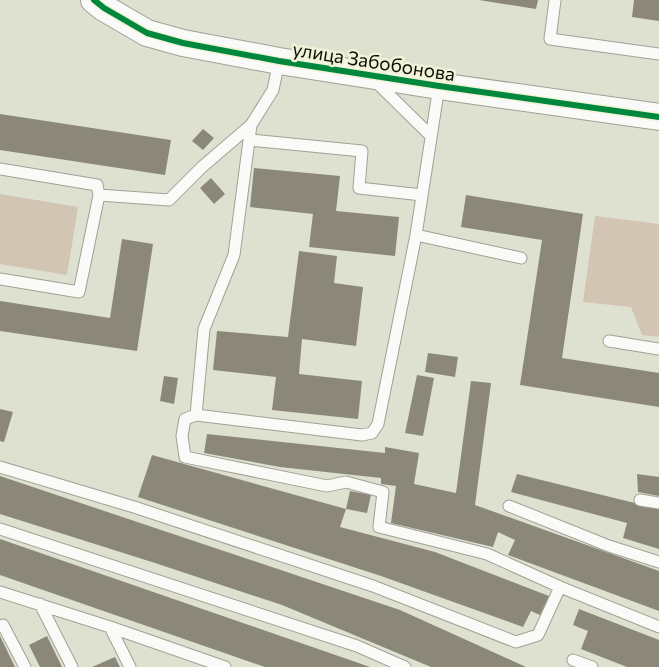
<svg xmlns="http://www.w3.org/2000/svg" width="659" height="667" viewBox="0 0 659 667" font-family="Commissioner,sans-serif">
<style>
.park{fill:#d2c5b3}
.building{fill:#8b8879}
.lines{fill:none;stroke-linecap:round;stroke-linejoin:round}
.service-casing{stroke:#a0a195;stroke-width:13}
.tertiary-casing{stroke:#a0a195;stroke-width:28}
.service{stroke:#fafaf8;stroke-width:11}
.tertiary{stroke:#fafaf8;stroke-width:26}
.cycleway-casing{stroke:#f0f3d7;stroke-width:9}
.cycleway{stroke:#00873e;stroke-width:6}
.labels{text-anchor:middle;dominant-baseline:central;stroke-width:5;stroke-linejoin:round;paint-order:stroke}
.street-label{font-size:19px;fill:#0d0e05;stroke:#f0f3d7}
</style>
<rect width="100%" height="100%" fill="#dee0d0"/>
<!-- park -->
<path class="park" d="M0,194L78,207L67,275L0,264Z
M595,216L659,224V337L642,335L631,307L583,302Z"/>
<!-- building -->
<path class="building" d="M479,0H538L536,9Z
M634,0H659V21L632,17Z
M0,114L171,140L165,175L0,150Z
M203,129L214,138L203,150L192,141Z
M254,168L340,176L336,211L399,217L395,256L309,247L313,214L250,207Z
M211,178L225,194L214,204L200,188Z
M466,195L583,214L562,358L659,373V407L520,385L542,240L461,227Z
M122,239L153,244L137,351L0,331V301L110,318Z
M299,251L337,256L334,283L363,287L356,346L302,339L299,374L362,381L358,419L272,410L276,377L213,370L217,331L288,337Z
M428,353L458,357L455,377L425,372Z
M417,375L434,378L423,436L405,433Z
M164,376L178,378L174,404L160,401Z
M471,381L491,383L475,505L659,571V611L508,555L515,540L498,532L493,547L391,523L396,486L381,484V478L280,467L204,453L207,434L385,453V447L419,453L414,484L456,493Z
M0,409L13,412L4,442L0,441Z
M152,455L346,509L350,491L371,495L367,513L346,509L340,527L435,552L549,596L540,615L531,611L523,627L381,576L138,497Z
M517,474L659,509V549L623,538L627,523L511,492Z
M637,474L659,477V496L638,492Z
M0,476L400,610L526,667H431L282,605L155,563L0,514Z
M0,539L370,667H265L0,575Z
M579,609L659,640V667H627L581,649L588,631L573,625Z
M0,636L15,667H0Z
M47,636L62,667H40L29,645Z
M115,657L120,667H92Z"/>
<g class="lines">
<!-- service casing -->
<g class="service-casing">
<path id="service" d="M555,0L550,39L659,54
M374,80L431,136
M439,86L416,235L378,424L372,433L362,435L196,415L185,419L182,436L185,457L327,486L346,482L383,492L379,527L487,554L560,587L659,627
M250,140L362,151L359,188L422,195
M0,169L97,185L99,195L79,292L0,279
M99,195L169,200L202,167L251,125L273,90L279,61
M416,235L521,258
M609,341L659,349
M196,415L204,329L234,255L251,125
M0,467L134,507L373,586L516,642L538,635L560,587
M640,500L659,503
M509,506L609,546L659,562
M0,529L357,646L405,667
M0,592L110,627L225,667
M40,604L72,667
M3,625L25,667
M110,627L130,667
M573,660L592,667"/>
</g>
<!-- tertiary casing -->
<g class="tertiary-casing">
<path id="tertiary" d="M94,0L104,8L147,33L183,43L279,61L439,86L659,117"/>
</g>
<!-- service -->
<use href="#service" class="service"/>
<!-- tertiary -->
<use href="#tertiary" class="tertiary"/>
<!-- cycleway casing -->
<g class="cycleway-casing">
<path id="cycleway" d="M94,0L104,8L147,33L183,43L279,61L439,86L659,117"/>
</g>
<!-- cycleway -->
<use href="#cycleway" class="cycleway"/>
</g>
<g class="labels">
<!-- street labels -->
<g class="street-label">
<text transform="translate(374 61) rotate(9)">улица Забобонова</text>
</g>
</g>
</svg>
